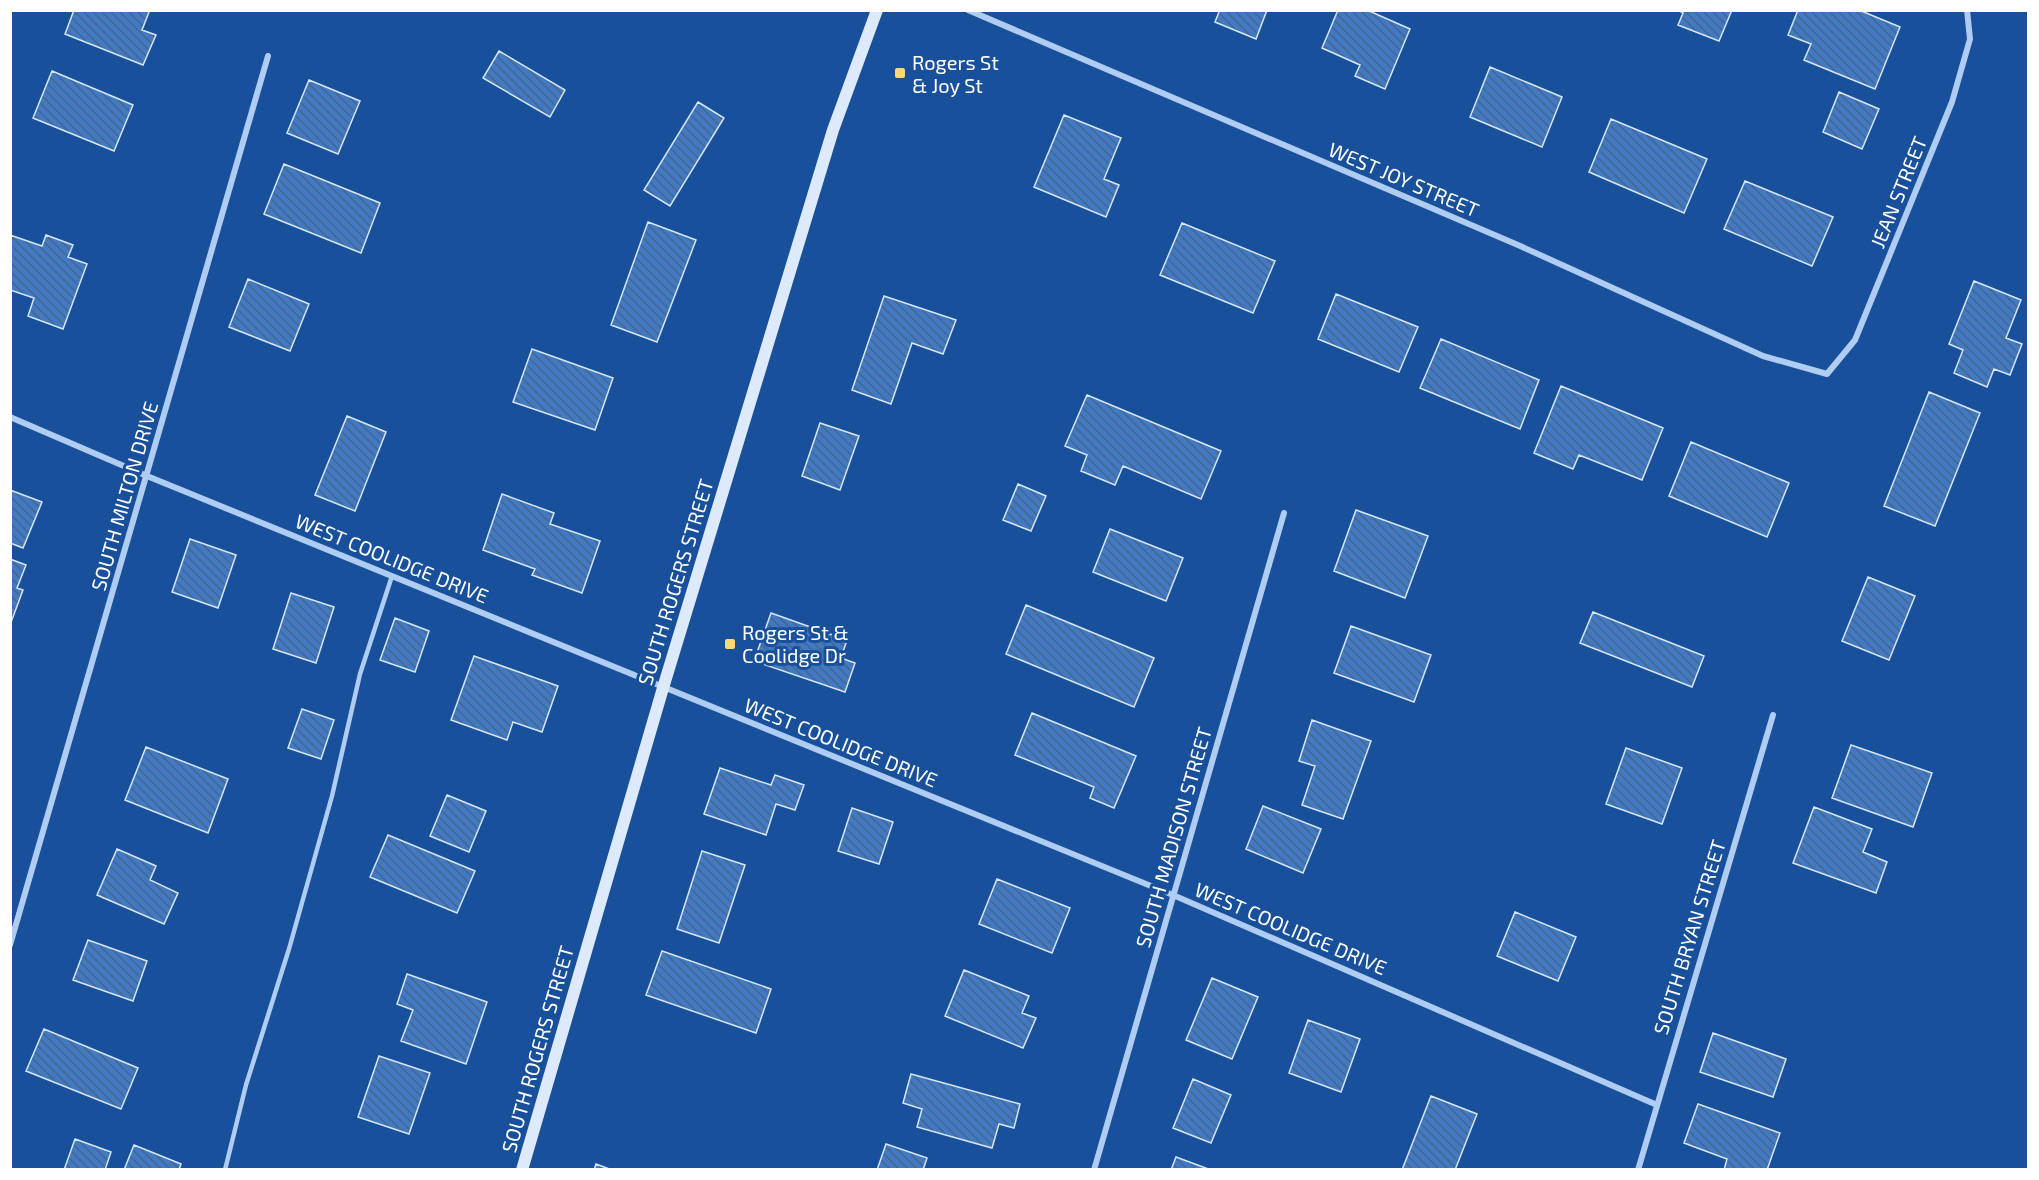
<svg xmlns="http://www.w3.org/2000/svg" width="2039" height="1180" viewBox="0 0 2039 1180" font-family="'Exo 2',sans-serif">
<style>
.building{fill:url(#building-back-hatch);stroke:#d6e7fc;stroke-width:1.5}
.lines{fill:none;stroke-linecap:round;stroke-linejoin:round}
.lane{stroke:#afccf2;stroke-width:4.5}
.street{stroke:#afccf2;stroke-width:6}
.secondary{stroke:#ddeafc;stroke-width:12}
.poi-dot{fill:#ffd76f;stroke:#18509b;stroke-width:2}
.labels{text-anchor:middle;dominant-baseline:central;stroke-width:6;stroke-linejoin:round;paint-order:stroke}
.poi-label{font-size:20px;fill:#fff;stroke:#18509b;text-anchor:start}
.street-label{font-size:20px;fill:#fff;stroke:#18509b}
</style>
<defs>
<pattern id="building-back-hatch" width="6" height="6" patternUnits="userSpaceOnUse" patternTransform="scale(1.5)"><rect width="6" height="6" fill="#4179c2"/><path d="M-1 5l2 2M0 0l6 6M5-1l2 2" fill="none" stroke="#46658d"/></pattern>
</defs>
<rect width="100%" height="100%" fill="#18509b"/>
<!-- building -->
<path class="building" d="M74,10H145L149,12L142,30L156,35L143,65L65,34Z
M1217,10H1267L1256,39L1215,22L1219,12Z
M1338,10H1367L1410,29L1385,89L1355,76L1360,65L1322,48Z
M1678,10H1732L1719,41L1678,25L1683,13Z
M1798,10H1859L1900,27L1875,89L1804,60L1811,44L1788,35Z
M499,51L565,90L550,117L483,78Z
M1490,67L1562,97L1542,147L1470,117Z
M52,71L133,105L114,151L33,118Z
M309,80L360,101L338,154L287,133Z
M1839,92L1879,109L1862,149L1823,132Z
M698,102L724,118L670,206L644,190Z
M1064,115L1121,138L1104,179L1119,185L1106,217L1034,187Z
M1611,119L1707,159L1684,213L1589,172Z
M284,164L380,203L361,253L264,214Z
M1745,181L1833,217L1812,266L1724,229Z
M648,222L696,240L657,342L611,325Z
M1182,223L1275,261L1253,313L1160,275Z
M10,235L42,246L46,235L73,245L68,257L87,264L63,329L28,316L34,298L10,290Z
M248,279L309,304L290,351L229,327Z
M1974,281L2021,300L2006,338L2022,344L2010,375L1994,369L1987,387L1954,373L1963,350L1949,344Z
M1336,294L1418,327L1399,372L1318,339Z
M884,296L956,320L943,354L912,343L891,404L852,390Z
M1441,339L1539,380L1520,429L1420,388Z
M532,349L613,378L595,430L513,402Z
M1561,386L1663,428L1642,480L1579,455L1573,469L1534,453Z
M1929,392L1980,413L1935,526L1884,506Z
M1087,395L1221,451L1201,499L1123,466L1115,485L1081,471L1087,455L1065,446Z
M347,416L386,432L355,511L315,495Z
M820,423L859,436L840,490L802,476Z
M1691,442L1789,483L1767,537L1669,496Z
M1018,484L1046,496L1031,531L1003,520Z
M10,490L42,502L23,548L10,543Z
M502,494L554,513L550,524L600,541L582,593L532,575L535,569L483,550Z
M1356,510L1428,536L1405,598L1334,571Z
M1110,529L1183,558L1166,601L1093,572Z
M190,539L236,555L218,608L172,592Z
M10,559L26,565L17,588L23,590L10,625Z
M1868,577L1915,596L1889,660L1842,641Z
M291,593L334,607L316,663L273,649Z
M1026,605L1154,658L1134,707L1006,654Z
M1593,612L1704,656L1692,687L1580,643Z
M771,613L847,640L841,658L855,663L845,692L754,661Z
M395,618L429,631L415,672L380,660Z
M1351,626L1431,655L1414,702L1334,673Z
M474,656L558,686L542,732L513,722L507,740L451,720Z
M302,709L334,720L321,759L288,748Z
M1032,713L1136,756L1114,808L1090,798L1094,787L1015,755Z
M1312,720L1371,741L1343,819L1302,805L1315,766L1299,761Z
M1851,745L1932,773L1913,827L1832,798Z
M146,747L228,779L208,833L125,800Z
M1626,748L1682,768L1662,824L1606,804Z
M720,768L771,785L775,775L804,785L795,810L776,804L766,835L704,814Z
M447,795L486,811L469,852L430,836Z
M1263,806L1321,829L1303,873L1246,849Z
M1814,807L1872,829L1863,852L1887,862L1876,893L1793,863Z
M852,808L893,822L879,864L838,851Z
M388,835L475,871L457,913L370,877Z
M117,849L156,866L150,880L178,893L164,924L97,895Z
M702,851L745,865L719,943L677,929Z
M997,879L1070,908L1052,953L979,924Z
M1515,912L1576,937L1558,981L1497,956Z
M88,940L147,961L133,1001L73,980Z
M662,951L771,989L756,1033L646,995Z
M964,970L1029,996L1022,1013L1036,1018L1023,1048L945,1016Z
M407,974L487,1002L466,1064L401,1041L413,1010L397,1004Z
M1212,978L1258,997L1232,1059L1186,1040Z
M1308,1020L1360,1039L1341,1092L1289,1073Z
M44,1029L138,1068L121,1109L26,1071Z
M1713,1033L1786,1059L1773,1097L1700,1072Z
M379,1056L430,1073L409,1134L358,1117Z
M911,1074L1020,1104L1014,1128L999,1124L992,1148L917,1127L922,1109L903,1103Z
M1193,1079L1231,1095L1211,1143L1173,1128Z
M1431,1096L1477,1114L1455,1170H1402Z
M1698,1104L1780,1133L1767,1170H1724L1727,1159L1684,1143Z
M75,1139L111,1152L105,1170H64Z
M886,1144L927,1158L923,1170H877Z
M134,1145L181,1164L179,1170H124Z
M1176,1157L1211,1170H1171Z
M596,1164L612,1170H594Z"/>
<g class="lines">
<!-- lane -->
<path class="lane" d="M225,1170L246,1085L289,949L332,796L360,674L392,576"/>
<!-- street -->
<path class="street" d="M968,10L1518,245L1763,356L1827,374L1855,340L1952,102L1970,39L1967,10
M10,417L147,476L1173,895L1657,1105
M10,945L268,56
M1094,1170L1284,513
M1638,1170L1773,715"/>
<!-- secondary -->
<path class="secondary" d="M522,1170L663,688L833,130L877,10"/>
</g>
<!-- markers -->
<g class="poi-dot">
<rect x="894" y="67" width="12" height="12" rx="3"/>
<rect x="724" y="638" width="12" height="12" rx="3"/>
</g>
<g class="labels">
<!-- poi labels -->
<g class="poi-label">
<text x="912" y="62">Rogers St<tspan x="912" dy="23">&amp; Joy St</tspan></text>
<text x="742" y="632">Rogers St &amp;<tspan x="742" dy="23">Coolidge Dr</tspan></text>
</g>
<!-- street labels -->
<g class="street-label">
<text transform="translate(1404 179) rotate(23)">WEST JOY STREET</text>
<text transform="translate(1898 192) rotate(-68)">JEAN STREET</text>
<text transform="translate(124 496) rotate(-74)">SOUTH MILTON DRIVE</text>
<text transform="translate(392 558) rotate(22)">WEST COOLIDGE DRIVE</text>
<text transform="translate(675 582) rotate(-73)">SOUTH ROGERS STREET</text>
<text transform="translate(841 742) rotate(22)">WEST COOLIDGE DRIVE</text>
<text transform="translate(1173 837) rotate(-74)">SOUTH MADISON STREET</text>
<text transform="translate(1291 928) rotate(23)">WEST COOLIDGE DRIVE</text>
<text transform="translate(1689 937) rotate(-73)">SOUTH BRYAN STREET</text>
<text transform="translate(537 1049) rotate(-74)">SOUTH ROGERS STREET</text>
</g>
</g>
<!-- border -->
<rect width="2039" height="1180" fill="none" stroke="#ffffff" stroke-width="24"/>
</svg>
